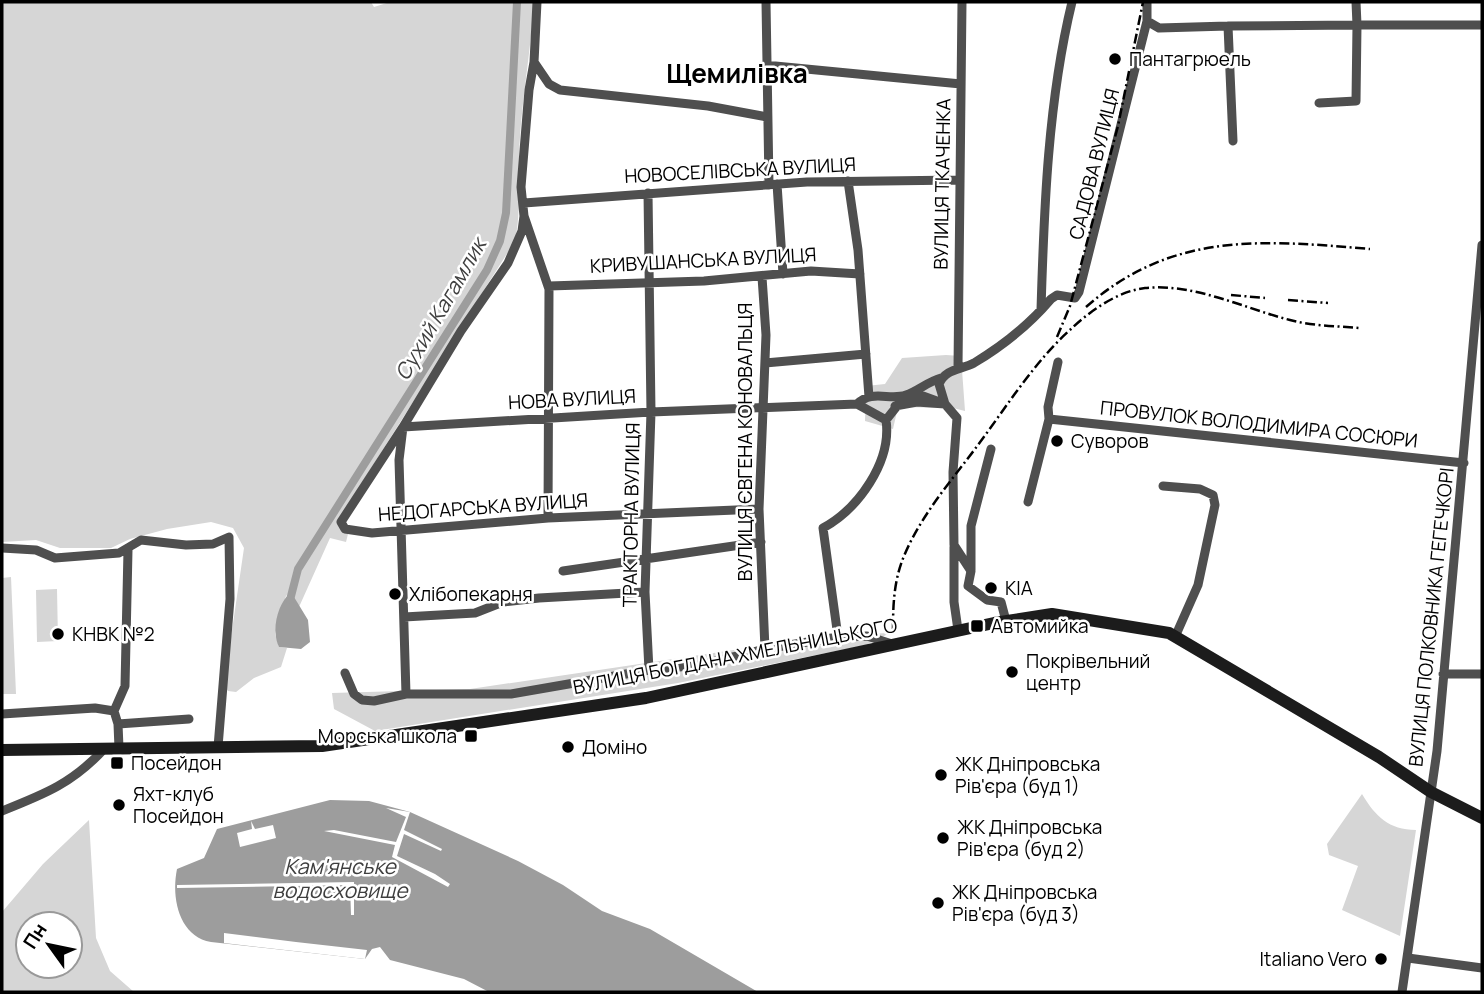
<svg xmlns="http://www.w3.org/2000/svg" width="1484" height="994" viewBox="0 0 1484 994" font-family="Manrope,sans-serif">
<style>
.green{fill:#d6d6d6;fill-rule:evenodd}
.water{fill:#9d9d9d}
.pier{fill:#fff}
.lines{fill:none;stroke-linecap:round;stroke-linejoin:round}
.canal{stroke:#9d9d9d;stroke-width:8}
.minor{stroke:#4f4f4f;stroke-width:9}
.secondary{stroke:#1c1c1c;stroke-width:12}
.rail{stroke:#000;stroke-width:2.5;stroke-dasharray:10 3.5 2 3.5;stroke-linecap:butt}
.poi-dot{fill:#000;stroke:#fff;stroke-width:2.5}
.labels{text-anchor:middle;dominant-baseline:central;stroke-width:5;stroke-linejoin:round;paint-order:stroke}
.poi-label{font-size:19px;fill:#000;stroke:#fff;text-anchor:start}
.street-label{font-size:19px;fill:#000;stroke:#fff}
.water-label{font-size:21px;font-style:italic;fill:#3e3e3e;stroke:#fff}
.district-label{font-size:26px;font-weight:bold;fill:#000;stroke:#fff}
</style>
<rect width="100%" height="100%" fill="#fff"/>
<!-- green -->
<path class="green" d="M2,2H371L374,7L390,2H534C531,48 523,92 520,137C517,171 522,208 515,241L337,522L348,534L346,542L330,538L299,607L291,592L286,596L275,634L279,647L287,648L281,667L254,678L236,692L228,691L224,685L244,548L233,528L211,522L167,529L130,539L111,548H60L36,540L2,542Z
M946,355L961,356L965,411L953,408L898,407L893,429L865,421L866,386L885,384L902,358Z
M11,577L16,694H2V578Z
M57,589L58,641L37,642L36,590Z
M890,633L866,645L678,683L375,731L334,709L332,693L470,689L835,635Z
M1362,794C1375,816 1389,830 1416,830L1400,936L1342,910L1358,866L1329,855L1327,844Z
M89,820L96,938L110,971L134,992H2V912L43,864ZM28,924H70V966H28Z"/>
<!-- water -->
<path class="water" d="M291,592L308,620L310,642L301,649L279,647C271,631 277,604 291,592Z
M330,800L369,801L410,812L518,861L563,885L602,911L650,929L758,992H489L464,979L390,960L380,947L372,949L365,959L211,942C179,936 171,898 177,869L204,858L217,829Z"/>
<!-- pier -->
<path class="pier" d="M386,808L410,812L404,830L442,849L441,851L404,834L397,856L435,874L450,884L448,887L392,857L395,845L324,831L334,830L396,842L406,817Z
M251,821L255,829L273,825L276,838L240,847L237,833L252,829Z
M354,882V915H351L350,885L177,888V885Z
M224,933L296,942L367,950L365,959L224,943Z"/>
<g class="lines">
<!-- canal -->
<path class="canal" d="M290,600L298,569L487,270L500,241L506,213L517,2"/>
<!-- minor -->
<path class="minor" d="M537,2L534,62L529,90L521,187L524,216L549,289L548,518
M766,2L769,185
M1147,21L1159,28L1228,26
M534,62L549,84L560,90L708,106L767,117
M765,65L961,84
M1319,103L1356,101L1357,25H1482
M1233,141L1228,26L1357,25L1356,2
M848,181L858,250L869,397
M777,184L783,274
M648,193L651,412L645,592L649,670
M524,203L807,182L959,180
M762,277L766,335L759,509L765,649
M549,286L704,281L811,271L860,274
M1041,310C1044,208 1048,101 1072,2
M765,363L866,354
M958,367L962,2
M857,404C872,389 890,401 906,395C918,391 927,382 941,378
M895,406L917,402L945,404L957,418L953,472L954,545L971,571L968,586L987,600L1001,602L1006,621
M1049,419L1464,463
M1163,486L1200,489L1213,495L1215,505L1198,585L1175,637
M1028,502L1049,419L1048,407L1058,362
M759,509L548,518L372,533L345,529L341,522L403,427L651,412L857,404L886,420L905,396H923L945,404L939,384C946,368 961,370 974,363C1004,345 1029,325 1051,299L1057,295L1075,298L1079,292L1147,21V2
M954,547V602L958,630
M2,548L36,550L55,558L119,553L141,540L186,545L213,544L229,537L230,599L218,747
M971,570V526L991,449
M563,571L761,542
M404,617L475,613L503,602L539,598L645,592
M838,637L823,528C858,509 892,462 886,420
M345,673L354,694L362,700L374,701L406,694H511L649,670L699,665L765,649L838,637L867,636L892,644
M1443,674H1482
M406,694L399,460L403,427L461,331L508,263L522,231L524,216
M114,711L125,686L128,550
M2,714L95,708L114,711L118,724L189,719
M118,724L119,748
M2,811C45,794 73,783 105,748
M1408,958L1482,968
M1402,992L1437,751L1482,245"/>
<!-- secondary -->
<path class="secondary" d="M2,750L322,746L646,698L994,623L1052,614L1169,633L1379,757L1431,792L1482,818"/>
<!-- rail -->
<path class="rail" d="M1231,295L1265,298
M1288,300L1328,303
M1086,307C1172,231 1263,240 1370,249
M1057,337L1070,306L1118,126L1143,2
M893,629C893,604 894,580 904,556C921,515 952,480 978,445C1007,406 1035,361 1071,329C1090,311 1118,291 1145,288C1194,283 1243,308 1290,320C1312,326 1336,326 1359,328"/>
</g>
<!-- markers -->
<g class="poi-dot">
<circle cx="1115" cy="59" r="7"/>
<circle cx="1057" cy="441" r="7"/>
<circle cx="991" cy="588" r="7"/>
<circle cx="395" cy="594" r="7"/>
<rect x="970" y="619" width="14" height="14" rx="3.5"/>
<circle cx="58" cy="634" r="7"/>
<circle cx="1012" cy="672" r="7"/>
<rect x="464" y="729" width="14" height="14" rx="3.5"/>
<circle cx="568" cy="747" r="7"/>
<rect x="110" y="756" width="14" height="14" rx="3.5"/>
<circle cx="941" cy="775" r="7"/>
<circle cx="119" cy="805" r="7"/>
<circle cx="943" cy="838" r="7"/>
<circle cx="938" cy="903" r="7"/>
<circle cx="1381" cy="959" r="7"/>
</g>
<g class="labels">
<!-- poi labels -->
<g class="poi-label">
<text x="1129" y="59">Пантагрюель</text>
<text x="1071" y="441">Суворов</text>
<text x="1005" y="588">KIA</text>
<text x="409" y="594">Хлібопекарня</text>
<text x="991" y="626">Автомийка</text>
<text x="72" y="634">КНВК №2</text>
<text x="1026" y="661">Покрівельний<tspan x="1026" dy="22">центр</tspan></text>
<text x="457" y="736" text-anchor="end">Морська школа</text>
<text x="582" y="747">Доміно</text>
<text x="131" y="763">Посейдон</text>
<text x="955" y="764">ЖК Дніпровська<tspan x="955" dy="22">Рів'єра (буд 1)</tspan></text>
<text x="133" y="794">Яхт-клуб<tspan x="133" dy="22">Посейдон</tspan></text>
<text x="957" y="827">ЖК Дніпровська<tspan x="957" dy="22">Рів'єра (буд 2)</tspan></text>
<text x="952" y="892">ЖК Дніпровська<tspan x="952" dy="22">Рів'єра (буд 3)</tspan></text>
<text x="1367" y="959" text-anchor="end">Italiano Vero</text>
</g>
<!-- street labels -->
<g class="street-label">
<text transform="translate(1094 164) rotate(-76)">САДОВА ВУЛИЦЯ</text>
<text transform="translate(740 170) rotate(-3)">НОВОСЕЛІВСЬКА ВУЛИЦЯ</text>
<text transform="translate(942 184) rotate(-89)">ВУЛИЦЯ ТКАЧЕНКА</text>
<text transform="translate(703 260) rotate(-3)">КРИВУШАНСЬКА ВУЛИЦЯ</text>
<text transform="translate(572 399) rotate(-3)">НОВА ВУЛИЦЯ</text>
<text transform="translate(1259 424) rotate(6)">ПРОВУЛОК ВОЛОДИМИРА СОСЮРИ</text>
<text transform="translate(745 442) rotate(-90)">ВУЛИЦЯ ЄВГЕНА КОНОВАЛЬЦЯ</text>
<text transform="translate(483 507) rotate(-4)">НЕДОГАРСЬКА ВУЛИЦЯ</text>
<text transform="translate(631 515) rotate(-89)">ТРАКТОРНА ВУЛИЦЯ</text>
<text transform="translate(1431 617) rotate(-84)">ВУЛИЦЯ ПОЛКОВНИКА ГЕГЕЧКОРІ</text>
<text transform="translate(735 656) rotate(-11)">ВУЛИЦЯ БОГДАНА ХМЕЛЬНИЦЬКОГО</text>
</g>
<!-- water labels -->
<g class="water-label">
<text transform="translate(440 309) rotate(-60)">Сухий Кагамлик</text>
<text x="340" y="866">Кам'янське<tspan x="340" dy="24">водосховище</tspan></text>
</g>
<!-- district labels -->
<g class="district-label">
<text x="737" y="73">Щемилівка</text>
</g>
</g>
<!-- border -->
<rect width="1484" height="994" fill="none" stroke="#000000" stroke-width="7"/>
<!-- north arrow -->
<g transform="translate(49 945) rotate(303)"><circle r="33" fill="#ffffff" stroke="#999999" stroke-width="2"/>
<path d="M0-5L12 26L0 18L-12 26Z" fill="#000000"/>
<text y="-10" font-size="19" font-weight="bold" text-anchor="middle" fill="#000000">Пн</text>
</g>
</svg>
